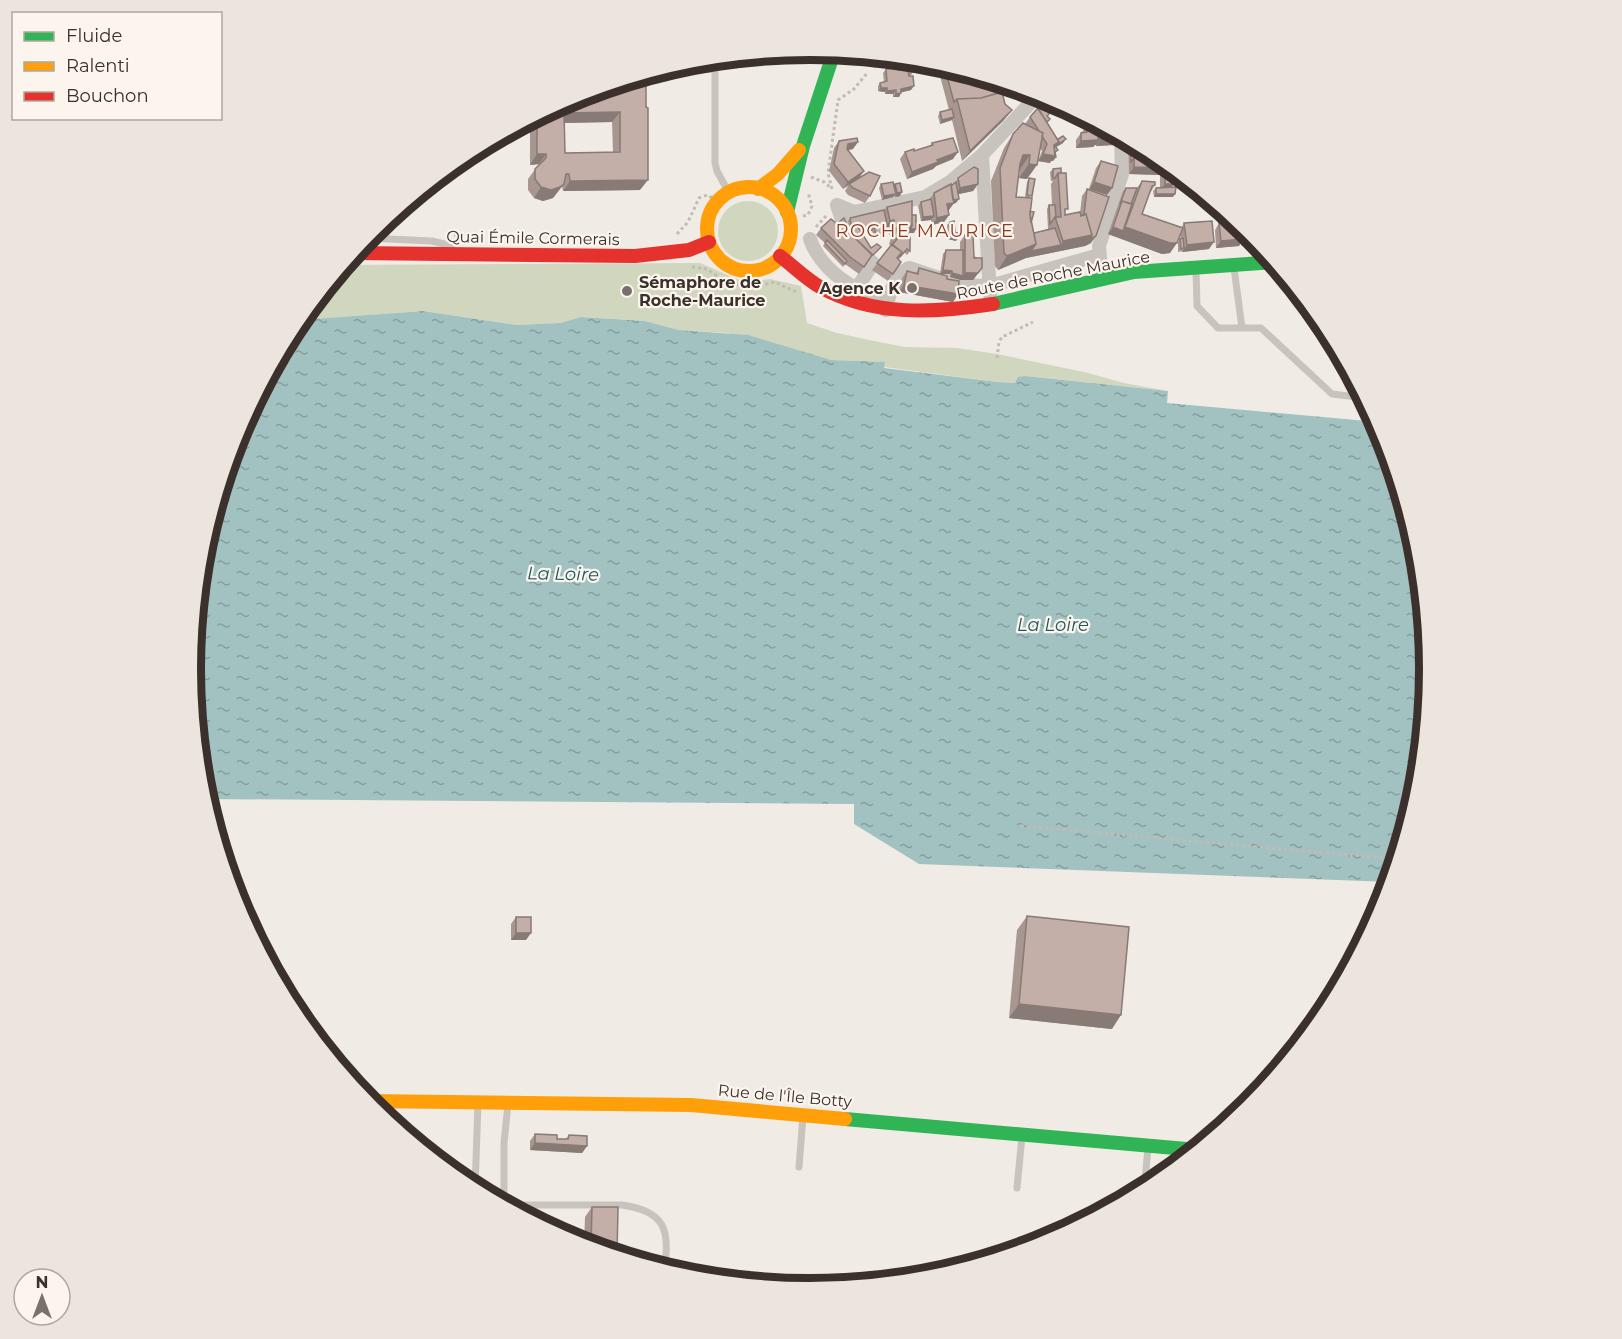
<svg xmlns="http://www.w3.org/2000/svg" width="1622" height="1339" viewBox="0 0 1622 1339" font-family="Montserrat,sans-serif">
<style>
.green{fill:#d1d6bf}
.water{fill:url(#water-ripples)}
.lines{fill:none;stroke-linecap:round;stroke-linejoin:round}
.path{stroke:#c2bbb6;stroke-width:3;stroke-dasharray:3 3;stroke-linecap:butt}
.lane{stroke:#c9c3be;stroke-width:7}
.street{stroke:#c9c3be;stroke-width:14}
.fast{stroke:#30b455;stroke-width:14}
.slow{stroke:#ff9f0a;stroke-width:14}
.jam{stroke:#e5322d;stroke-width:14}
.wall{fill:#a89690;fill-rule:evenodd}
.shaded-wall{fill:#887a75}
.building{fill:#c3afa7;stroke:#887a75;stroke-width:1.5;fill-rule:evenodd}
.poi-dot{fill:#7a716c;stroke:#fbf5ee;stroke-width:2}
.labels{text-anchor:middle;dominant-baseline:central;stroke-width:4.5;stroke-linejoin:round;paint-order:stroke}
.street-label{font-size:16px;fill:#3b302b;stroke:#fbf5ee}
.poi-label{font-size:16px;font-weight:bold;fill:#3b302b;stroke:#fbf5ee;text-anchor:start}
.neighbourhood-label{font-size:18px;letter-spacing:1.5px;fill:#8c3b22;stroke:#fbf5ee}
.water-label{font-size:18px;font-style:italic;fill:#1f5a5e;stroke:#fbf5ee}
.rim{fill:none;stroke:#3b302b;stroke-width:8}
</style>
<defs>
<pattern id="water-ripples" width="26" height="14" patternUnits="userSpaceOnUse" patternTransform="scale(1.5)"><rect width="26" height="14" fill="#a1c2c1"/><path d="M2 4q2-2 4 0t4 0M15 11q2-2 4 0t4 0" fill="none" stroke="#849e9d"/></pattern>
</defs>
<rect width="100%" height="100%" fill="#f0ebe5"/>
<!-- green -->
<path class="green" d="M718 231a30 30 0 1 1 60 0a30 30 0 1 1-60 0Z
M1239,223L1260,244L1241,246Z
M700,263L744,282L770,279L801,286L807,323L837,333L874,341L905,347L957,348L997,354L1084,372L1124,383L1168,391L1025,376L1016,383L998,382L884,367V362L831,360L728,333L679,330L645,321L581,317L560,323L517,325L423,311L299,320L345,265Z"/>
<!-- water -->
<path class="water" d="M423,311L517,325L560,323L581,317L645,321L679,330L748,335L831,360L885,362L884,368L998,382L1015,383L1018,377L1025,376L1168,391L1167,403L1378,422L1384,433L1419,549L1431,670L1419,791L1391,882L919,864L854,824V804L206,799L203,790L191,669L203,548L238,432L299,320Z"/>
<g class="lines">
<!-- path -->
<path class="path" d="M811,177L824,182L831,188
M832,189L828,173L838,100L854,89L868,72
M803,216L808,215L812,206L808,192
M816,227L826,216
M677,234L688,222L699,198L707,195L718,201
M454,235L472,236
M692,267L707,269L723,280L739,285L758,286L775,282L796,292
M997,358L999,342L1002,337L1033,322
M1021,826L1398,859"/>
<!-- lane -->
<path class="lane" d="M662,70L715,69V163L717,171L729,193
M367,238L432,241L452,246
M1234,268L1242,328
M1196,270L1197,306L1218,328H1261L1332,394L1365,398
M799,1167L803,1116
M1017,1188L1022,1136
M475,1189L478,1103
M1144,1191L1148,1148
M504,1205H622C665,1211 671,1230 664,1270
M504,1205V1143L508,1104"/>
<!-- street -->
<path class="street" d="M875,61L938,63
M837,205L854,212L925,197L950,182L982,155
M837,205L849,241L873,263L857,288
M810,239C817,260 836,278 856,288C865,292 878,294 889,296
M1102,279L1099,246L1122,174L1121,136
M990,295L982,155L1034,99L1036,93
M886,310C889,294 894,276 909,268L960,285L990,286L1099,255"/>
<!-- fast -->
<path class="fast" d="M787,212L803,146L834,52
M993,304L1134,272L1275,262
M845,1119L1198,1150"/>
<!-- slow -->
<path class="slow" d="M707 229a42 42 0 1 1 84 0a42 42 0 1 1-84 0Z
M758,189L778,174L799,150
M367,1101L691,1105L845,1119"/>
<!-- jam -->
<path class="jam" d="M355,253L635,256L689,250L709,242
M780,256C793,266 806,279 820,287C874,317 934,313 993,304"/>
</g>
<!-- wall -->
<path class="wall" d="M944,65L1004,120L962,161L952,120L940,124L938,116L940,112L949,110L939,72Z
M886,69L914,71L911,75H909L911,90L901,92L899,97H893V94H885V92L878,91V86L880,83L884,82L883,73Z
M646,75L640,190L563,191L562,186L553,198L543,201L534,198L528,190V179L539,164L530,165V120L574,97ZM612,122L613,152L565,153V123Z
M1030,117H1047V123L1058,139L1063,143L1056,147V157L1053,161H1051L1050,163L1038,161L1042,151L1040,148L1027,179L1019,178L1020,169H1019L1016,197H1025L1027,182L1029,178L1030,211L1034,233L1048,229L1047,209L1049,205H1052L1051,184L1053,181H1051L1050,172L1053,169L1061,168L1065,215L1080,213L1082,196L1087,189L1091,243L1085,246L1026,258L998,270L995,266L991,181L1004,148L1013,134L1026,125L1025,124Z
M1095,122L1119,134V138L1114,145L1096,146V145H1095L1093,147L1076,148V140L1081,133L1082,132L1087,125H1093Z
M839,141L853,149L848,150L858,179L870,196L865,203L848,195L845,191L848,186L843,189L829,171L834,148Z
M932,143L953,159L936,166L933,169L907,179L900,159L905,152L914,151L929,147Z
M1130,145L1146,152V149L1156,154L1178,173L1175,177H1174L1171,188L1173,197H1154L1153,191L1156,188H1160V175L1129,174L1128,148ZM1146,153L1149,154L1148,155L1151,158H1145Z
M1101,161L1112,188L1107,195L1089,189L1096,168Z
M958,178L978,184L973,191L958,194L956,203H954L948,210L949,215L944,222L932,225L931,220L921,221L918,206L921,202L929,200L934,193L951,186L956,182Z
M1142,181L1155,185L1149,195L1142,214L1181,228L1184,223L1209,249L1182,252V251L1178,252V242L1181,239L1180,235L1170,253L1162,254L1108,234L1123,191L1126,188H1137Z
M881,184L894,185L895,184L900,196L895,197L894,196L893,197L882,200L879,188Z
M887,207L912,215L914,233H909L906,237L910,251L907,255L904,252L899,259L901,262L888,281L872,270L891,246L889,244L892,235H889V227L884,228L882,236L874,238L872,231L862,233L871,248L881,247L870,258L859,274L845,264L843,267L823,246L825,243L816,235L821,228L837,224L849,227L848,221L850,218L884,210Z
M950,222L956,241L948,239L947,225Z
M1219,223L1243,239L1239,246L1216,248L1215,230Z
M965,235L974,256L978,258L982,268L973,280H961L950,277V274H940L943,254L946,250H960V242Z
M919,268L958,294L953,302L899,292L902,278L907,271L916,273Z
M1027,916L1112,1029L1009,1018L1017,930Z
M516,917L526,940H511V924Z
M535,1134L557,1139H566L569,1135L587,1146L582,1153L530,1150V1141Z
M592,1207L617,1255L584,1245L585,1217Z"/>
<!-- shaded-wall -->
<path class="shaded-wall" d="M762,54L760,57L725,58Z
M914,86L911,90L899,93L901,89Z
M881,88H887L885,92L878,91Z
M896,90L893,94H885L887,91Z
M901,93L899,97H893L896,94Z
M1012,110L1004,120L962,161L970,151Z
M620,112L612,122L557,123L564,113Z
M954,117L952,120L940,124L942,120Z
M1101,138L1096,145H1095L1093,147L1076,148L1081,141Z
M1119,138L1114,145L1096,146L1101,139Z
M1066,139L1063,143L1051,150L1054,145L1059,142Z
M1130,140L1135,143L1127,144Z
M858,142L853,149L843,151L848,144Z
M958,152L953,159L936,166L933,169L907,179L912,172L937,160Z
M537,154H546L539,164L530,165Z
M1043,154L1055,156L1056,157L1053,161H1051L1050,163L1038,161Z
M1023,155H1030L1020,169H1014Z
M1029,164L1037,165L1027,179L1019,178Z
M1134,167L1165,168L1160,175L1129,174Z
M864,171L859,178L849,184L843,189L848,182Z
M648,180L640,190L563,191L570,181Z
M1094,182L1112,188L1107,195L1089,189Z
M564,184L553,198L543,201L534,198L541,187Z
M978,184L973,191L955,195L960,188Z
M1165,184H1174L1169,191H1160Z
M1190,189H1199L1202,192L1201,193L1187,192Z
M902,192L900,196L895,197L897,193Z
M896,194L893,197L882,200L884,196Z
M1156,194H1175L1173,197H1154Z
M959,199L956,203H954L949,210L942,211L950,201Z
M1211,199L1216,204L1208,203Z
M949,215L944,222L932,225L937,218Z
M934,216L931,220L921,221L923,217Z
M894,220L889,227L881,229L883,225L887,224L890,221Z
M910,226H912L916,229L914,233H909L905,238L891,246L903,232Z
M874,227L872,231L862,233L864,230Z
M1113,227L1123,231L1125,227L1177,243L1170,253L1162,254L1108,234Z
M894,228H897L892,235H889Z
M885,232L882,236L874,238L876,234Z
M1092,235L1096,236L1091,243L1085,246L1026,258L998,270L1007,256L1036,244L1061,245L1063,241Z
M950,236L959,237L956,241L948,239Z
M1243,239L1239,246L1216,248L1221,241Z
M1214,242L1209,249L1182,252L1187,245Z
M982,268L973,280H961L950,277L952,273L963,276L965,273Z
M943,270L952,271L950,274H940Z
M904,285L958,294L953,302L899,292Z
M516,933H531L526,940H511Z
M1019,1004L1121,1015L1112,1029L1009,1018Z
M535,1143L587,1146L582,1153L530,1150Z"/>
<!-- building -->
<path class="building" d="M944,65L996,81L999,93L981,98L957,99L954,102Z
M914,67V71H908L909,76H913L914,86L901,89V93L896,94V90L887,91V88H881L880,83L887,81L886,69Z
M646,75V107L648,108V180L570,181L569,174H566L564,184L560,187L551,190L541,187L535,179V169L546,158V154H537V116L574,97ZM620,112V152L565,153L564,113Z
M1002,92L1005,104L1012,110L970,151L957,99L981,98Z
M1049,97L1060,103L1047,116L1050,119L1047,122L1038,109Z
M1038,108L1059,142L1054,145L1055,156L1043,154L1047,144L1042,136L1043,133L1039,131L1030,117Z
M952,109L954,117L942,120L940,112Z
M1023,123L1043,133L1037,165L1029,164L1030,155H1023L1020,164L1016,197L1032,198L1030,215L1036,244L1007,256L1004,253L1000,168L1013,134Z
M1098,123L1119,134V138L1101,139V138H1098V140L1081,141V133L1087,132V125H1098Z
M1063,136L1066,139L1057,145L1059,142L1058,139Z
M857,138L858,142L848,144L847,149L864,171L848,182L834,164L837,149L839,141Z
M953,138L958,152L937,160L938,162L912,172L905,152L914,149V151L933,145L932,143Z
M1130,145H1138L1146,149L1145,158H1134L1131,162Z
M1055,146L1058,150L1055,152L1056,157L1053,158L1055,156L1054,147Z
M1151,151L1155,154V155H1157L1159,157H1154L1155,155Z
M1159,157L1174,169V184H1165V168L1134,167V158Z
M1101,161L1118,166L1112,188L1094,182Z
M974,167L978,169V184L960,188L958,178Z
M1061,168V173H1058L1055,178H1053V169Z
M869,172L880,176L870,196L853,188L849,184Z
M1058,173H1066L1068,209H1065V215L1080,212L1081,216L1086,214L1092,235L1063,241L1055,217H1061Z
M1029,178L1035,179L1032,196L1027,195Z
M1142,181L1155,182V185L1152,186L1142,214L1183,228L1177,243H1170L1125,227Z
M893,182L896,194L884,196L881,184Z
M956,182L959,199L953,200L951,186Z
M900,183L902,192L897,193L895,184Z
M1190,183H1191L1199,189H1190Z
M951,184L954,203L947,204L949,215L937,218L934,193Z
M1176,187L1175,194H1156V188Z
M1126,188H1137L1131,204L1122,201L1120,204Z
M1087,189L1109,197L1096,236L1090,239L1092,235L1086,214L1084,215Z
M931,199L934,216L923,217L921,202Z
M912,201V226H910V231L903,232L896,239L894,237L897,228H894V220L890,221L887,207Z
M1122,201L1132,204L1123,231L1113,227Z
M1049,205H1055L1056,219L1055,217L1050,224Z
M884,210L887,224L883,225L885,232L876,234L874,227L864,230L863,227H858L871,248L877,244L881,247L873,255L853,236L850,218Z
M1030,211L1034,212L1031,223L1030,215Z
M912,215H916V229H910L912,226Z
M844,218L853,236L872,255L864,267L850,257L821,228L831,219L837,224Z
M954,221L955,233H959V237L950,236V222Z
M1212,221L1214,242L1187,245L1184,223Z
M1226,222L1227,225L1240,223L1242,225L1243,239L1221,241L1219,223Z
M1055,228L1061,245L1031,251L1036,244L1034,233Z
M965,235H973L974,258H982V268L978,273H965Z
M910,237V251L907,249L900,257L899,256L902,252L892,245L898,238Z
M1183,238L1184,248L1181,249L1180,239Z
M827,240L847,261L845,264L825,243Z
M892,244L902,252L897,258L901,262L893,274L877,263Z
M946,250H963V276L952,273V271L943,270Z
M919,268L947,276V279L959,281L958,294L904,285L907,271L918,274Z
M1027,916L1129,927L1121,1015L1019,1004Z
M516,917H531V933H516Z
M535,1134L557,1135V1139H568L569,1135L587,1136V1146L535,1143Z
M592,1207H618L617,1255L591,1248Z"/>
<!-- markers -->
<g class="poi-dot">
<circle cx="912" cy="288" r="6"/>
<circle cx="627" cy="291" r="6"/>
</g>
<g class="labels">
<!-- street labels -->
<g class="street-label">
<text transform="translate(533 238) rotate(1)">Quai Émile Cormerais</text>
<text transform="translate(1053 275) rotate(-11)">Route de Roche Maurice</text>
<text transform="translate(785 1096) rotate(5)">Rue de l'Île Botty</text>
</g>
<!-- poi labels -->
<g class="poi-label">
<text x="639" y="282">Sémaphore de<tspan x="639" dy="18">Roche-Maurice</tspan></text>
<text x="900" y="288" text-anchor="end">Agence K</text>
</g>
<!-- neighbourhood labels -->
<g class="neighbourhood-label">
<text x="925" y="231">ROCHE MAURICE</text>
</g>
<!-- water labels -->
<g class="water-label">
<text transform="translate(563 574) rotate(1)">La Loire</text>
<text x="1053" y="625">La Loire</text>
</g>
</g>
<!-- crop -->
<path d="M0 0H1622V1339H0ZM201 669a609 609 0 1 1 1218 0a609 609 0 1 1-1218 0Z" fill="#ece5de" fill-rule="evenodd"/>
<path class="rim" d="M201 669a609 609 0 1 1 1218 0a609 609 0 1 1-1218 0Z"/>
<!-- legend -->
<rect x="12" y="12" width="210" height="108" fill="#fbf5ee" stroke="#aea6a0" stroke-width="1.5"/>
<rect x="24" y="32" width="30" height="9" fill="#30b455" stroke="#aea6a0" stroke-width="1.5"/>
<text x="66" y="42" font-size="18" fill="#3b302b">Fluide</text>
<rect x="24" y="62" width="30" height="9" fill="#ff9f0a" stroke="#aea6a0" stroke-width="1.5"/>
<text x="66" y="72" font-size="18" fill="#3b302b">Ralenti</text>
<rect x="24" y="92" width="30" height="9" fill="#e5322d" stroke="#aea6a0" stroke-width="1.5"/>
<text x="66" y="102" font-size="18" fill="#3b302b">Bouchon</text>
<!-- north arrow -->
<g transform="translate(42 1297)"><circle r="28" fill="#fbf5ee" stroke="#aea6a0" stroke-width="1.5"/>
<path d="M0-4.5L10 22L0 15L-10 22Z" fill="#7a716c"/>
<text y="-9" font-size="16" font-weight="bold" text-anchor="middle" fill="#3b302b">N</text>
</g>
</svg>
